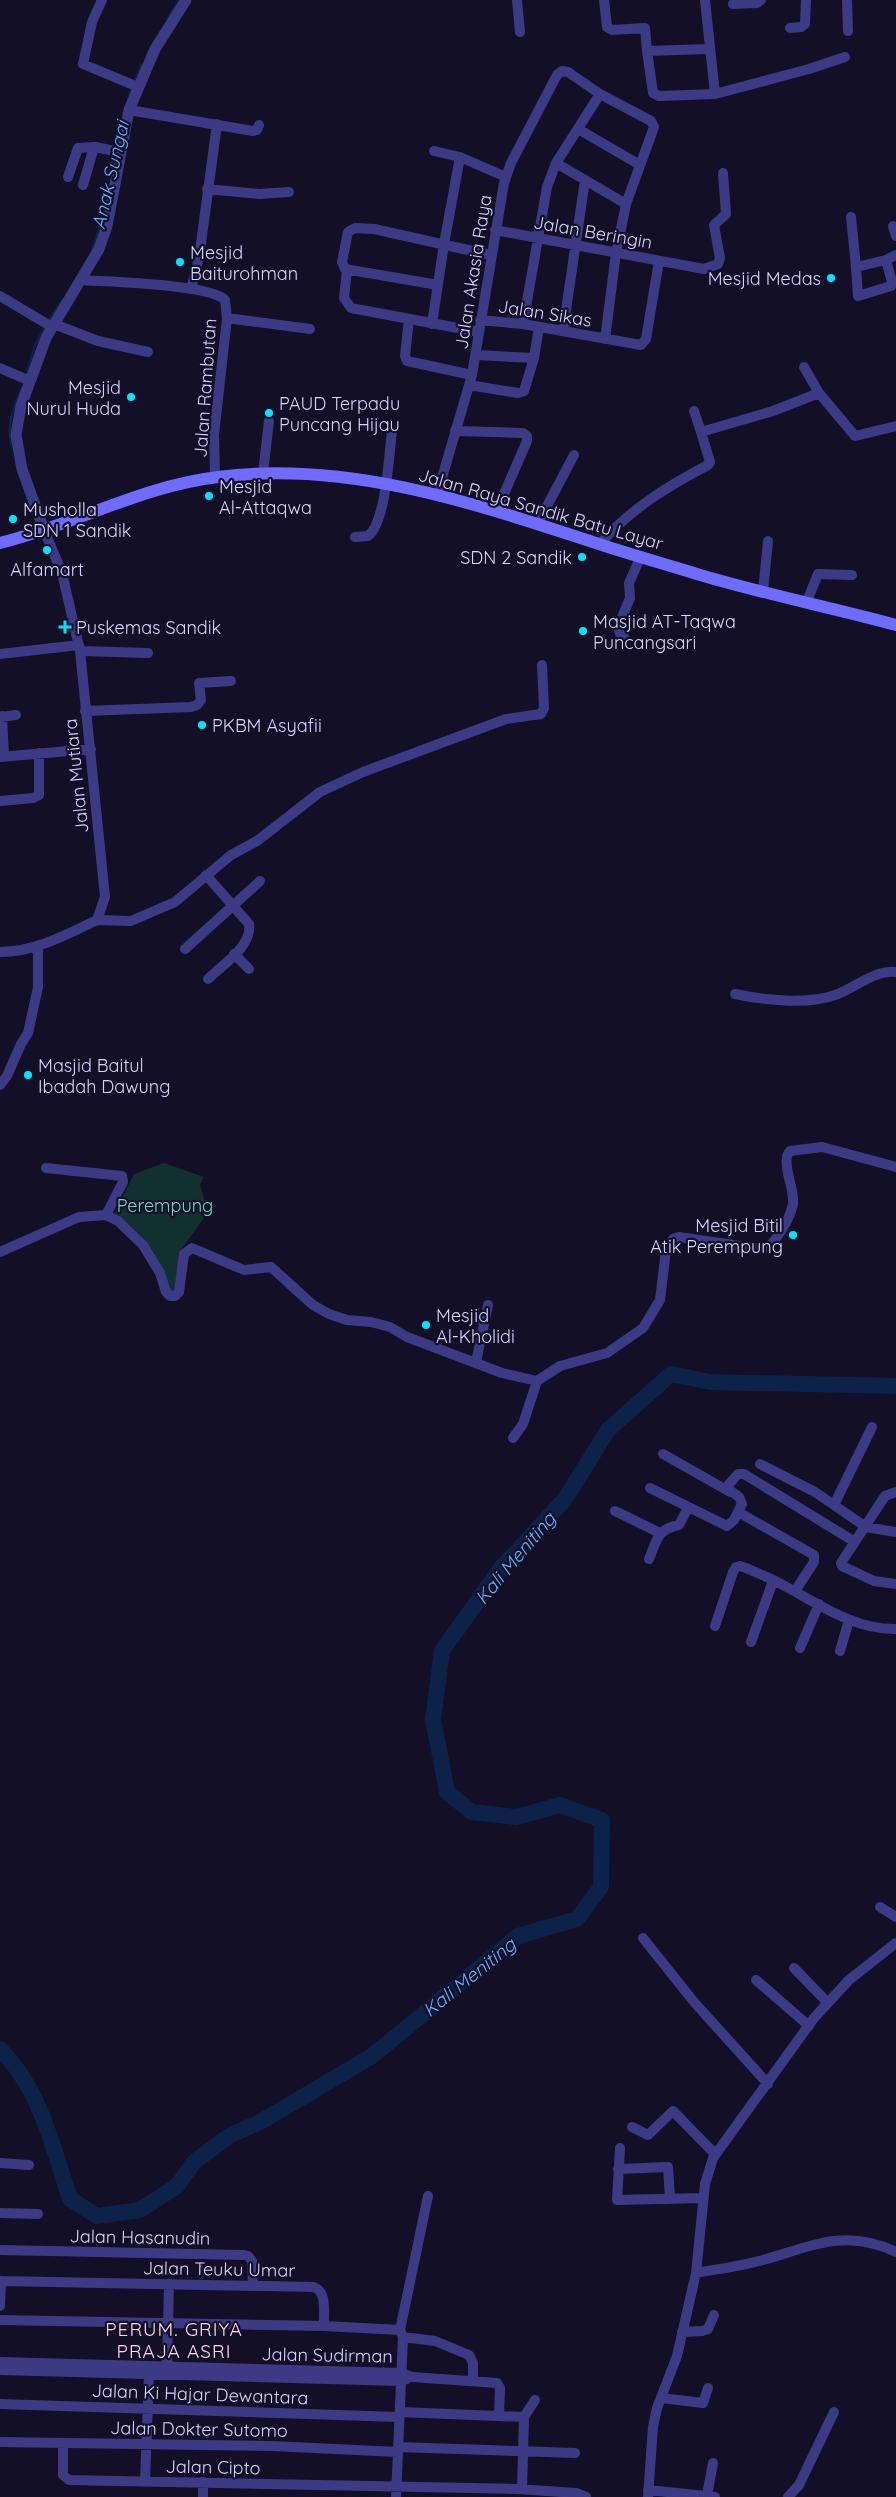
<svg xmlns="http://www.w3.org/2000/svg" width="896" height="2497" viewBox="0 0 896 2497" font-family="Quicksand,sans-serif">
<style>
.green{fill:#12302f}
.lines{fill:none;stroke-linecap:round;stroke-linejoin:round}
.stream{stroke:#0c2248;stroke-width:2.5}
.river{stroke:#0c2248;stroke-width:16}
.minor{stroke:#3d3a85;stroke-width:10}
.tertiary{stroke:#3d3a85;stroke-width:11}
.secondary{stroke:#6f6bff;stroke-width:12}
.poi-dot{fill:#00e5ff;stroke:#130f26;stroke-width:2}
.labels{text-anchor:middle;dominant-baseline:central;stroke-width:4.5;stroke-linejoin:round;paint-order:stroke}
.street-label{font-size:18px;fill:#d9d4ff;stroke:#130f26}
.poi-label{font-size:18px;fill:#d9d4ff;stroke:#130f26;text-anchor:start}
.park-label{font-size:18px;fill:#5fe0c0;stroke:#130f26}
.water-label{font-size:19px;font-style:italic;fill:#62b6ff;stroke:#130f26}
.neighbourhood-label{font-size:19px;letter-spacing:1px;fill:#ffd6f0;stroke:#130f26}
</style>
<rect width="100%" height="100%" fill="#130f26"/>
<!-- green -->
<path class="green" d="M164,1163L204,1177L200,1185L208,1212L181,1250L174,1292H171C157,1255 148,1236 114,1214L134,1174Z"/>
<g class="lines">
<!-- stream -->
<path class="stream" d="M167,20L179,0
M134,82L142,64
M128,98L132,87
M91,254L104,214
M48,321L63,299
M26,375L35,345L45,327
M13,450C5,429 13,408 22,388"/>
<!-- river -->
<path class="river" d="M0,2049C41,2090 52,2146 70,2199L97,2216L140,2210L177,2186L194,2162L229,2136L262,2121L372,2056L518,1936L577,1919L601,1887L602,1820L560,1805L516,1817L472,1812L447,1792L433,1719L442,1651L501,1568L565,1499L608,1430L671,1374L710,1382L896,1386"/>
<!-- minor -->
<path class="minor" d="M102,0L92,22L83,64L138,87
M517,0L520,32
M604,0L607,27L612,30L645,28L647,51
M705,0L715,94L659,96L653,93L647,51L709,49
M847,0L848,31
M733,4L757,3L761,0
M790,28L801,27L805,24L806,0
M715,94L809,69L845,57
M129,110L253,131L257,130L259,125
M578,129L640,165
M434,151L460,157L506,177
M556,163L626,204
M68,177L78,148L95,147L120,152
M83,185L94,147
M207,189L259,194L289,192
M851,217L856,267L886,260L896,255
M893,226L896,236
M495,230L704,269L718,264L720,258L714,225L726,214L723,173
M856,267L858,296L891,286L892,282L886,260
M347,270L344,298L351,308L479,332
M80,280C107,282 209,284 225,300L227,318L214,435L215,477
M438,285L345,269L342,262L348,232L355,228L374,229L490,255
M191,289L199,258L217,124
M0,296L52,327
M227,318L310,329
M409,319L405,356L407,361L472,375
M480,320L523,324L641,345L646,339L659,261
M54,324L98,341L148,352
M432,324L444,244L460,157
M523,324L547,187L556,163L600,94
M563,331L585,180
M476,355L534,358
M804,367L819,393
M0,368L30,381
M469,385L518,393L524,391L534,358L539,327
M694,411L701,432
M455,431L523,433L527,436V441L497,510
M263,473L269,421
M437,495L472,375L504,183L511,163L557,75L562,71L568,72L600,94L651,121L654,127L626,204L616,253L605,339
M538,523L574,455
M355,537L368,536C386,523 389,454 392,431
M600,544C630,509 668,486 708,465L710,462L701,432L773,411L819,393L855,436L896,426
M763,591L768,541
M807,601L818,574L852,575
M624,637L620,634L618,627L630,598L629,583L641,556
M80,651L148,653
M0,654L79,645
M85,711L191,707L197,705L201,700L199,683L231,681
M2,716L4,756
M0,717L16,715
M0,757L91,749
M0,801L33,798L39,795V753
M206,875L249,924C253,946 222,965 208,979
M97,920L131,921L175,902L231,855L257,841L320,792L363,772L506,719L541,714L544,708L542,665
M185,949L260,881
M0,952C35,952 66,935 97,920L105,897L80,651L62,573L44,530
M234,954L249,969
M735,994C763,1000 808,1005 835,995C853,989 876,969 896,972
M0,1085L7,1076L21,1044L28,1033L38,987V947
M46,1168L122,1176L123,1182L106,1215
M0,1252L79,1217L106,1215L118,1221L143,1245L160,1273L166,1292L170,1296H175L179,1292L184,1254L192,1248L244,1270L271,1267L313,1305L329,1314L347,1320L371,1322L390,1327L407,1337L502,1373L537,1381L560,1366L607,1353L643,1328L660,1300L666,1250L673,1239L679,1237L761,1249L770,1246C779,1235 790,1218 793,1204C795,1189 780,1161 790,1151L822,1147L896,1167
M476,1362L488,1305
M513,1438L523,1424L537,1381
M663,1454L730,1492
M760,1464L815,1492L866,1527L896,1532
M650,1488L727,1526L734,1520L742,1504L739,1497L728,1489L729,1484L738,1474H744L855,1542
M896,1492L885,1496L841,1563L842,1566L874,1581L896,1584
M834,1505L872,1427
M615,1511L660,1533
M738,1512L814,1555V1562L795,1591
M649,1559C657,1540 657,1529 679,1525L688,1508
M715,1626L733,1572L736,1567L740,1566C750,1569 759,1574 769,1578C810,1597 849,1630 896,1629
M751,1642L773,1581
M800,1648L819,1604
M840,1651L849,1620
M880,1907L896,1917
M643,1938L694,2002L768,2084
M794,1968L828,2003
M756,1980L809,2026
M632,2127L648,2135L673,2111L715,2154
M620,2148L617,2200L703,2198
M0,2163L29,2165
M618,2169L668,2167L670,2199
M0,2213L38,2214
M0,2250L244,2255L248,2256L252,2261L253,2286
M696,2273C718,2269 741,2266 763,2260C813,2246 845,2228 896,2252
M0,2281L314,2287C328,2293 323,2313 324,2326L400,2330L403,2337L396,2497
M0,2306L1,2281
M0,2320L324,2326
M400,2330L428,2196
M682,2332L702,2331L708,2329L714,2315
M403,2337L435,2341L469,2355L473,2363V2381
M0,2362L401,2373L412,2377L497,2383L500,2388L499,2416
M167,2367L169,2284
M0,2370L401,2381L407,2379
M661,2398L703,2403L708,2388
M0,2404L399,2417
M400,2412L524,2417
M0,2442L272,2446L398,2452
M63,2443V2475L69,2480L517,2489L576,2493L586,2497
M398,2447L575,2453
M145,2482L149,2374
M522,2489L524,2417L535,2400
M648,2490L715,2497
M707,2495L713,2463
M203,2497V2482
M648,2497L653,2427L657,2408L677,2356L696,2273L705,2184L713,2158L814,2018L849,1980L896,1943
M788,2497L799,2485L834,2412"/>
<!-- tertiary -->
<path class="tertiary" d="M44,530L22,469L16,435L21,406L46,338L99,249L107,226L129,110L155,49L186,0"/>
<!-- secondary -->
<path class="secondary" d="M0,543C74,525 141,486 218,477C349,460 476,504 599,544C632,555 665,564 697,574C763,594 830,607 896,625"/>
</g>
<!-- markers -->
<g class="poi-dot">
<circle cx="180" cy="262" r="5"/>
<circle cx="831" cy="278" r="5"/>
<circle cx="131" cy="397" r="5"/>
<circle cx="269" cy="413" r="5"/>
<circle cx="209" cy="496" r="5"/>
<circle cx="13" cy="519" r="5"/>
<circle cx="47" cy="550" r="5"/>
<circle cx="582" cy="557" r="5"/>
<path d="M62.5 619.5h5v5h5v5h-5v5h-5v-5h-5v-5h5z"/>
<circle cx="583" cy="631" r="5"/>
<circle cx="202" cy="725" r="5"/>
<circle cx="28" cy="1075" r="5"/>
<circle cx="793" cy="1235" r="5"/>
<circle cx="426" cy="1325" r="5"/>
</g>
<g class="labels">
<!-- street labels -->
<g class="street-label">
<text transform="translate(593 232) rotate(10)">Jalan Beringin</text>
<text transform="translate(473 272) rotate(-81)">Jalan Akasia Raya</text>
<text transform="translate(545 313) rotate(9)">Jalan Sikas</text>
<text transform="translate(205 388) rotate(-86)">Jalan Rambutan</text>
<text transform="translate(541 509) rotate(16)">Jalan Raya Sandik Batu Layar</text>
<text transform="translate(76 776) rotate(-96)">Jalan Mutiara</text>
<text transform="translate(140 2237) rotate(1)">Jalan Hasanudin</text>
<text transform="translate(219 2269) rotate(1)">Jalan Teuku Umar</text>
<text transform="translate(327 2355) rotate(1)">Jalan Sudirman</text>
<text transform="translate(200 2394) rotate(2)">Jalan Ki Hajar Dewantara</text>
<text transform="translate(199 2429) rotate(1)">Jalan Dokter Sutomo</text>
<text transform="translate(213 2467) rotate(1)">Jalan Cipto</text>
</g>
<!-- poi labels -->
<g class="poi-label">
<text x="190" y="252">Mesjid<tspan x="190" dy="21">Baiturohman</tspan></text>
<text x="821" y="278" text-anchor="end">Mesjid Medas</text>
<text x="121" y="387" text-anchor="end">Mesjid<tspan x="121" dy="21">Nurul Huda</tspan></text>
<text x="279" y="403">PAUD Terpadu<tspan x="279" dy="21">Puncang Hijau</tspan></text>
<text x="219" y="486">Mesjid<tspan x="219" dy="21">Al-Attaqwa</tspan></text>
<text x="23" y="509">Musholla<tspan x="23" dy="21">SDN 1 Sandik</tspan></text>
<text x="572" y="557" text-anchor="end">SDN 2 Sandik</text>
<text x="47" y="569" text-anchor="middle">Alfamart</text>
<text x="593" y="621">Masjid AT-Taqwa<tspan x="593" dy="21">Puncangsari</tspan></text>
<text x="76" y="627">Puskemas Sandik</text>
<text x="212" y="725">PKBM Asyafii</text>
<text x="38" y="1065">Masjid Baitul<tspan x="38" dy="21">Ibadah Dawung</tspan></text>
<text x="783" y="1225" text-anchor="end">Mesjid Bitil<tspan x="783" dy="21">Atik Perempung</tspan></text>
<text x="436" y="1315">Mesjid<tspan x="436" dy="21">Al-Kholidi</tspan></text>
</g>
<!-- park labels -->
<g class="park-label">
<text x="165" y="1205">Perempung</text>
</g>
<!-- water labels -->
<g class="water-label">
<text transform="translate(110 175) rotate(-77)">Anak Sungai</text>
<text transform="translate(515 1558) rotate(-50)">Kali Meniting</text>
<text transform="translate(469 1977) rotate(-39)">Kali Meniting</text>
</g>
<!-- neighbourhood labels -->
<g class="neighbourhood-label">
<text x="174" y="2329">PERUM. GRIYA<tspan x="174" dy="22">PRAJA ASRI</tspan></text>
</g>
</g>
</svg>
